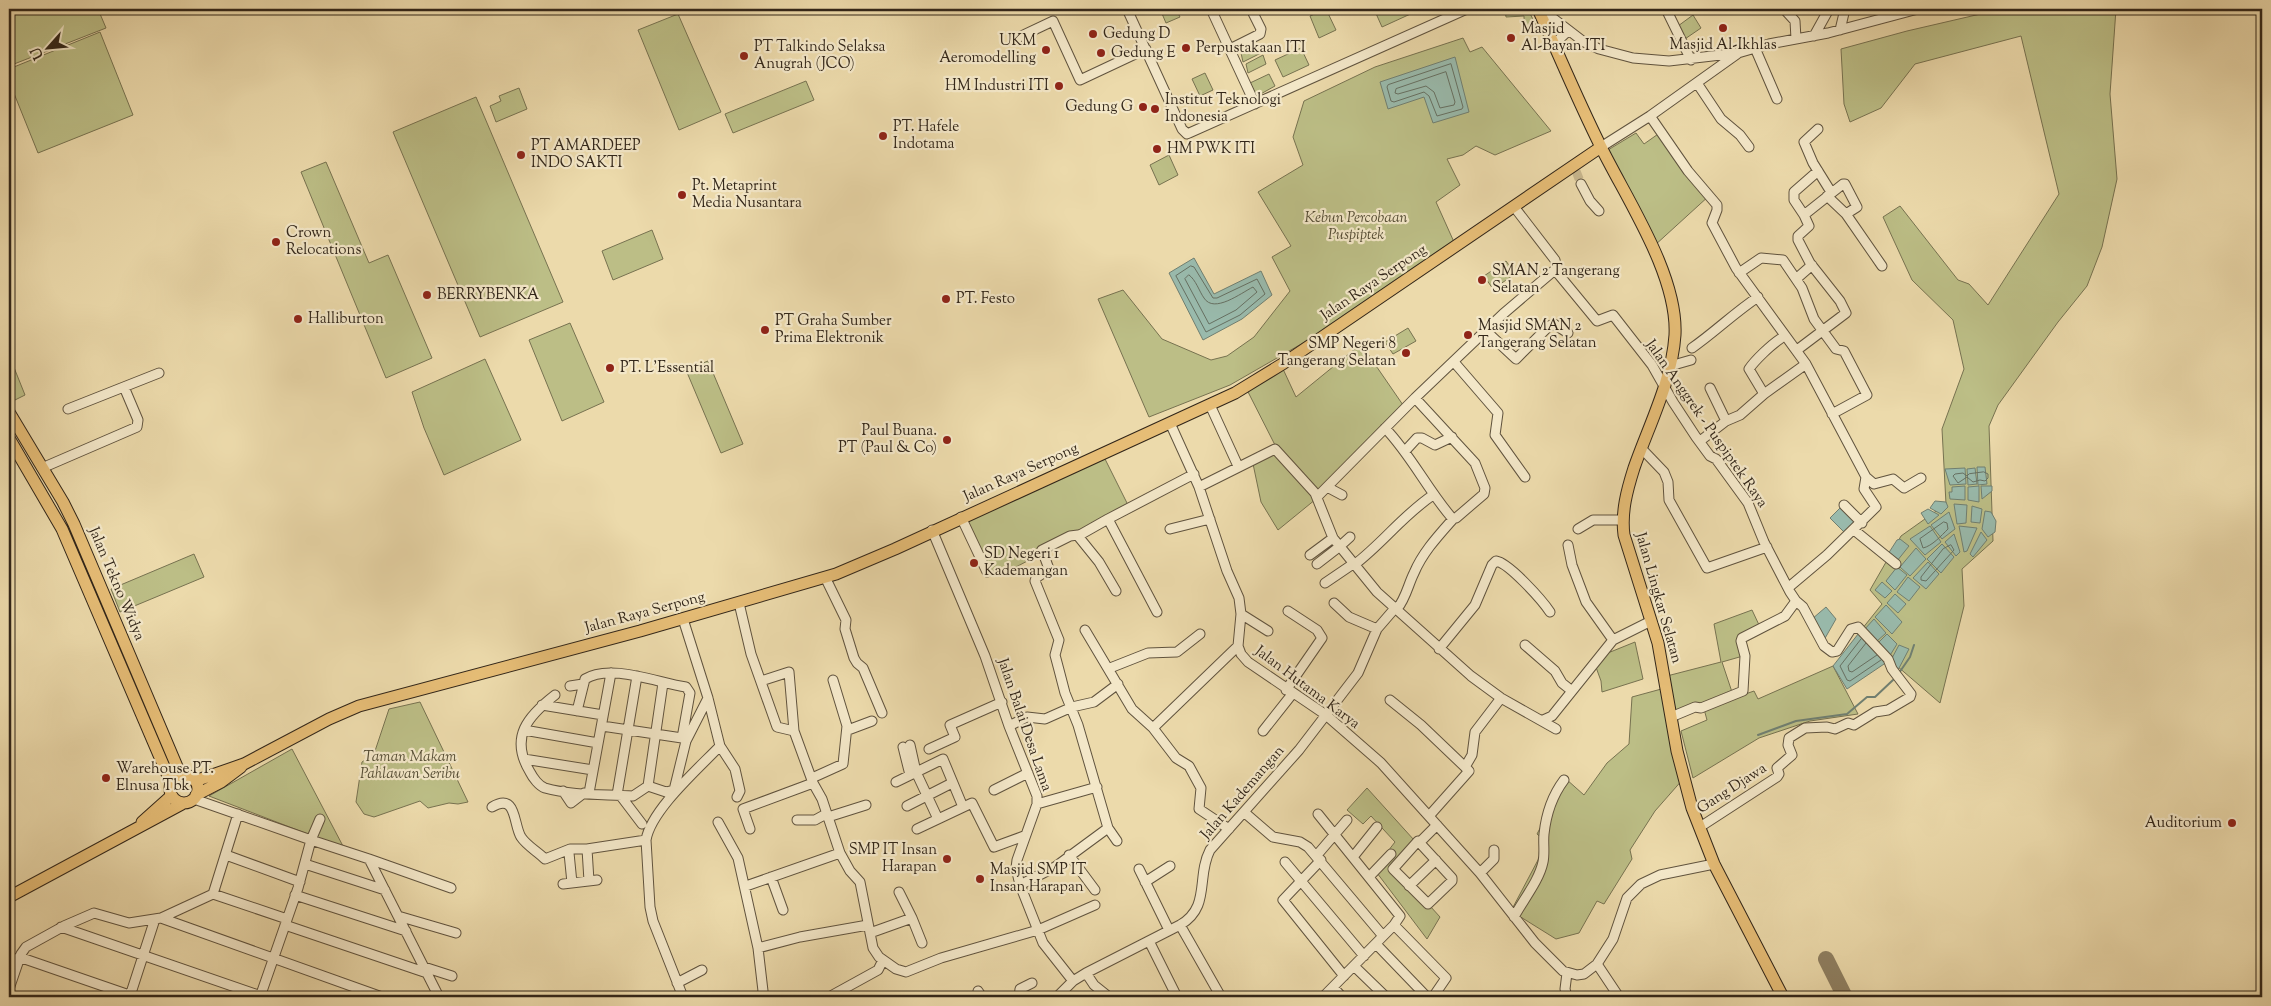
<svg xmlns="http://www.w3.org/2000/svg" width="2271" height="1006" viewBox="0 0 2271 1006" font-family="'Sorts Mill Goudy',serif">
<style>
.green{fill:#bcbe86;stroke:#777250}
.water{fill:#99baac;stroke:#707f71}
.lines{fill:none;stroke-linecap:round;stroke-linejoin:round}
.shore{stroke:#667062;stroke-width:1}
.stream{stroke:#707f71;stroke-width:2}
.taxiway{stroke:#8f8062;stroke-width:16}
.minor-tunnel{stroke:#c7b68e;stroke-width:9;stroke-dasharray:9 4.5;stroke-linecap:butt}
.minor-casing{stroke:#60533e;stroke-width:11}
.major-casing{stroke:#322619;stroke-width:13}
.minor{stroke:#f3e7c8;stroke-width:9}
.major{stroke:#e6bd76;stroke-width:11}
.poi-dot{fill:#8f2418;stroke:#f3e7c8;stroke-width:2}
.labels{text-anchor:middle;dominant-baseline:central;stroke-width:4.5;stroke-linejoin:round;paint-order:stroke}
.poi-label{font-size:15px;fill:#322619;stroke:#f3e7c8;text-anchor:start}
.park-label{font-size:15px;font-style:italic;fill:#544c34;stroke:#f3e7c8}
.street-label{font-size:15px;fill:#322619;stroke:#f3e7c8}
</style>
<rect width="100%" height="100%" fill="#ecdaab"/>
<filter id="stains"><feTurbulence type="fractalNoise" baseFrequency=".004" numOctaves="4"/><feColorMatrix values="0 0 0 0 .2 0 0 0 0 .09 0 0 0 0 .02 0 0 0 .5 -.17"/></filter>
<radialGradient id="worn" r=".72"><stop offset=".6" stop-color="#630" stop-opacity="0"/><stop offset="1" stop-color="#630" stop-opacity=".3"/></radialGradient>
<!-- green -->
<path class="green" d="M9,9H98L106,28L9,66Z
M1160,9H1176L1180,17L1166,23Z
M1326,9L1336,30L1319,38L1310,16Z
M1374,9H1416L1417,11L1382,27Z
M1508,9H1528L1537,28L1524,33V16L1506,17L1505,10Z
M2002,9H2116L2110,94L2117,179L2102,247L2087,286L2058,322L1998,405L1989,426L1993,541L1962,569L1964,606L1940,703L1890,660L1862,629L1882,604L1870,590L1901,536L1946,504L1942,429L1964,369L1953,320L1912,280L1883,217L1900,206L1958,280L1969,284L1988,305L2059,194L2021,36L1915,64L1881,108L1850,122L1844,104L1841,49L1907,31Z
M678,14L721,112L679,130L638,30Z
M1693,15L1701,28L1682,41L1681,35L1683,33L1678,26Z
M100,32L133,115L38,153L9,81V69Z
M1463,38L1470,52L1482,47L1551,131L1495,155L1476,146L1463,155L1447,159L1460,185L1436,202L1454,242L1310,339L1230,385L1149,417L1098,299L1123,290L1162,339L1211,360L1227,356L1254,337L1290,291L1272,257L1291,246L1258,192L1303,165L1293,137L1304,101L1375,67Z
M1259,44L1261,53L1243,62L1241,53Z
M1301,48L1309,65L1283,77L1275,60Z
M1263,55L1266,64L1248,73L1246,64Z
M1205,73L1213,90L1200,96L1192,79Z
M1269,74L1275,86L1257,96L1250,83Z
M806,81L814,100L733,133L725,114Z
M519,88L527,109L496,122L490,106L501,101L499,96Z
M476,97L563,302L480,337L393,132Z
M1661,132L1710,195L1654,246L1603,153L1636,133L1644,144Z
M1169,155L1178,175L1159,185L1150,165Z
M326,162L369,263L388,255L432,358L386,378L301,172Z
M652,230L663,259L613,280L602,251Z
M1506,261L1515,274L1493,289L1484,276Z
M570,323L604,402L562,421L529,340Z
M1408,328L1416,341L1393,354L1385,342Z
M1361,344L1403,405L1316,499L1278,530L1261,502L1252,459L1276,447L1245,386L1283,369L1296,397Z
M9,355L25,395L13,401L9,393Z
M485,359L521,440L444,475L424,428L412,392Z
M708,361L743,444L721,453L686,370Z
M1102,453L1129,507L1016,567L984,573L960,521Z
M194,554L204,577L120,612L111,589Z
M1752,610L1760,627L1737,641L1743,656L1722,662L1734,698L1754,691L1758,699L1833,666L1858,714L1810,721L1759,738L1693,778L1681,731L1707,720L1704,709L1671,715L1684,778L1655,811L1630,850L1632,859L1604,904L1597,901L1579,933L1556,939L1511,911L1547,843L1537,834L1566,779L1584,795L1607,763L1629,744L1632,697L1665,688L1663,677L1721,662L1714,624Z
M1635,642L1643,679L1602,692L1601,681L1593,659Z
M420,702L468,802L458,804L449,803L428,808L420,801L374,817L364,814L356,802L362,762L374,754L389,709Z
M292,749L344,848L209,796Z
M1367,788L1414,840L1392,864L1440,917L1427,939L1374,869L1395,842L1371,816L1363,824L1347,810Z"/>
<!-- water -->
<path class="water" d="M1455,57L1469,112L1433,123L1424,97L1388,109L1380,82Z
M1194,258L1214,294L1261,271L1272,295L1242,319L1203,340L1169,273Z
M1977,467H1985L1987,484L1978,485Z
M1965,468L1966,484L1950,485L1945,469Z
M1975,468L1977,484L1968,485L1967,469Z
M1965,486V500L1950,499L1949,492H1952V487Z
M1979,486V502L1968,500V487Z
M1981,486H1992V491L1982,499Z
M1935,501L1946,502L1948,507L1941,514L1930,508Z
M1954,504L1967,505L1966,523L1957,524Z
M1972,506L1982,509L1980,523L1971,522Z
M1841,507L1853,520L1855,525L1844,532L1830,518Z
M1928,509L1939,515L1928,524L1921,513Z
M1985,511L1991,512L1996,521L1995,532L1988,537L1982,529Z
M1949,512L1955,529L1942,539L1931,525Z
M1930,526L1941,542L1925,555L1910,539Z
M1959,526L1977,528L1967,551L1964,552Z
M1981,532L1987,540L1973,557L1970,554Z
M1954,534L1960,552L1956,556L1945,542Z
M1900,539L1909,546L1897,561L1888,554L1897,540Z
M1942,544L1954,557L1941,573L1927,559Z
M1916,548L1926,559L1910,576L1900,567Z
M1928,562L1939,574L1926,589L1913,578Z
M1897,567L1907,575L1895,590L1886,581Z
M1908,577L1920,587L1909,601L1897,592Z
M1882,582L1892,591L1885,598L1875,590Z
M1895,594L1906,604L1898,613L1887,603Z
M1886,605L1902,622L1892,634L1875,617Z
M1826,607L1836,619L1824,640L1812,619Z
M1874,619L1886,633L1876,642L1864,630Z
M1862,629L1890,660L1847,689L1833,666Z
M1887,634L1897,644L1889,657L1877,644Z
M1899,645L1909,649L1898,670L1891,660Z"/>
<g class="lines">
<!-- shore -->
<path class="shore" d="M1451,64L1463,107L1462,109L1437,116L1429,96L1424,92L1394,102L1391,101L1387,87L1388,85Z
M1446,72L1455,102L1454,105L1440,108L1434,92L1426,86L1398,94L1395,93L1396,89Z
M1191,266L1194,267L1213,298H1217L1257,279L1265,294L1240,315L1206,332L1176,276Z
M1189,275C1196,280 1199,291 1204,298C1214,314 1241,293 1253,287L1257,292L1236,310L1209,324L1185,279Z
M1984,472L1988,474V478L1985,481L1980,480L1973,482L1967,477L1958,483L1953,476L1955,474L1963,473L1967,476L1969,474Z
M1944,522L1947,523L1948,529C1941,536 1932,546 1923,548L1920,539Z
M1951,545L1954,550L1926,581L1921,580V577L1943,549Z
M1861,639L1840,666L1847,680L1850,681L1881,660
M1866,643L1848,666L1849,671L1852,672L1877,655"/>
<!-- stream -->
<path class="stream" d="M1899,673L1910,657L1914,645
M1758,735L1796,721L1847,714L1867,697H1875L1893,680"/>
<!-- taxiway -->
<path class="taxiway" d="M1826,959L1845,997"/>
<!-- minor-tunnel -->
<path class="minor-tunnel" d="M1576,171L1581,184"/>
<!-- minor casing -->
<g class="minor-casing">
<path id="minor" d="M1127,9L1182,129L1187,134L1467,9
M1211,9L1255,104
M1541,9L1584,42L1599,49L1633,58L1669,61L1738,53L1769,44L1828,33L1918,9
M1666,9L1691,60
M1784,9L1795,21L1796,39
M1840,30L1845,9
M1814,36L1829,9
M1015,39L1053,21L1080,80L1146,49
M1554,44L1568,31
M1755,48L1777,99
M1230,49L1260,34L1261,29L1251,9
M1697,83L1721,119L1740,135L1749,147
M1650,116L1688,171L1717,205V210L1712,223L1736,268L1806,364L1866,477L1864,489L1876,507L1827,555L1789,587
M1818,129L1804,142L1813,163L1831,192
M1601,147L1650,116L1737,54
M1581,184L1590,201L1599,211
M1827,196L1846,214L1882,266
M1804,215L1794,200V192L1818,171
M1555,270L1597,321L1613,315L1652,365L1673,402L1696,437L1710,456L1716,459L1748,503L1764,542L1790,592L1796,601L1803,607L1824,646L1832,652L1837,651L1851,629L1858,627L1888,659L1892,669L1911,694L1910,697L1888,710L1875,712L1854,725L1848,723L1835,729L1827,727L1805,728L1789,738L1788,745L1792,755L1777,768L1779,774L1777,777L1700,827
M1739,273L1761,258L1783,260L1802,288L1814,319L1836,349L1844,351L1867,395L1832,414
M1796,279L1812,265
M1486,331L1516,359L1549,326L1554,324L1568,333
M1692,348C1715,332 1734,313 1758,297
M1797,350L1846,313L1840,301L1810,263L1798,240V236L1809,226L1804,215L1843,184H1845L1857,207L1846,214
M1454,362L1498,413L1495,435L1525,477
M1670,366L1691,360
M1710,388L1726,421
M1764,394L1749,369C1755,360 1771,345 1780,339
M1210,405L1238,466
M68,409L159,373
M1170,423L1199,487L1227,571L1239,598L1241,614L1238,646L1241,654L1248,662L1326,715L1381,763L1480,873L1535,943L1563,971L1577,975L1584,974L1597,964L1613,939L1627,898L1641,884L1660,875L1714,864
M1385,428C1411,455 1427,489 1452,518H1456L1484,494L1485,488L1475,463L1415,398
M1700,441L1726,421L1740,415L1764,394L1806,364
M1641,448L1664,472L1668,482L1669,500L1707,568L1767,547
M1406,450L1417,438H1422L1435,445L1452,437
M42,468L137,427L138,420L124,387
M1867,478L1874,484L1893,479L1904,488L1921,478
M1199,487L1275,449L1315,493L1333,538L1377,592L1471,676L1501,698L1556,729
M1327,487L1342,495
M1317,497L1415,398L1503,314L1557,268L1555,260L1515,208
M1844,505L1862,523
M961,517L987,572
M1108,519L1078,536L1099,562L1116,591
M1170,529L1210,519
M1578,529L1593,520H1623
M932,530L985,656L1009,726L1037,796V804L1017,860L1016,868L1020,885L1043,943L1073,981
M1854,530L1896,564
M1078,535L1070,536L1042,550L1049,569L1036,578L1035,581L1059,640L1055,655L1059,670L1065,693L1078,725L1108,828L1117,841
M1568,545L1572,565L1586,602L1613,640
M1339,547L1350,537
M1310,555L1333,538
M1317,564L1339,547
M1354,565C1384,542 1402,516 1433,495
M825,577L846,620L845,629L854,658L857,663L863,668L882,713
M1325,583L1353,564
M739,603L751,654L777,727L794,731L813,783L822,799L840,853L850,871L860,882L873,948L879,957L896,969L906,972L941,958L1038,930L1095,905
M1334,603L1349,617L1377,629
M1397,609C1406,598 1408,585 1414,573C1423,552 1438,536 1453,519
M1157,612L1108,519L1194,474
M1241,614L1268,631
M683,619L708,698L720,746C698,769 651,810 646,840L650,907L653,921L683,997
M1085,630L1132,709L1153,728L1176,758L1189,766L1201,788L1199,809L1229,829
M1525,645L1555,671L1562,683L1572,691
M1439,649L1475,605L1492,565L1496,561C1509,563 1542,600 1550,612
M1110,668L1148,653L1177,652L1200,634
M761,681L789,672L794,731
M570,686L583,684
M1286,690L1322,638L1317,630L1288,611
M555,695C528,716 509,737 530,772C533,778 539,786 545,788C573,796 605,794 633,796L648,786L666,792L674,790L686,741L708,698
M1390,700L1421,725L1465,767
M542,705L603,715
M577,711L585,679C610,663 658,683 686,687L690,693L682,738
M1671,717L1695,707L1701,708L1743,691L1745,656L1741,641L1742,638L1785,616L1796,601
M1543,720L1552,716L1613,640L1651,621
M602,726L682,738L686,741
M1009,726L1027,717L1045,719L1072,707L1094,702L1118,684
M1153,728L1238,646
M524,730L598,743
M848,730L872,721
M1263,731L1293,693
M910,745L916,772L938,819
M720,746L735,769L740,791L737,797
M903,747L910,775
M929,749L955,737L950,725L1002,702
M524,759L593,770
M812,778L843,764L847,726L833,680
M896,782L943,759L963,807
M648,786L663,683
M994,790L1028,773
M563,791L571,803L584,793
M589,793L611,673
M617,795L637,676
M620,795L642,824
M194,799L311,840L298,888L260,997
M1037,804L1097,787
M907,806L952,783
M492,807C517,792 513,824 521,837C527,846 537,851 545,859L570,849H587L646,840
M1245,813L1273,837L1300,842L1308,847L1383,936
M238,814L213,894L161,918L382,997
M1318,814L1400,916L1394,925L1323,997
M1429,816L1469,771L1465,767L1472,755L1475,732L1501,698
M828,817L866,805
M320,819L311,840L369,859L439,997
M797,820H815L826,814
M718,822L738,858L758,948
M750,829L743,809L813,783
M917,829L972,803L994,847L1024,836
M1418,841L1452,878V881L1428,904L1393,869Z
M1420,842L1437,825
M587,849L589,881
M569,853L572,883
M226,855L300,882
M1069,855L1095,890
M1317,855L1347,820
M1353,857L1377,827
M369,859L451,888
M1321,860L1283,900L1344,976
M1285,862L1364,956
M305,864L385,890
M1139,869L1169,930
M1480,873L1494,859V850
M771,877L783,910
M1369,877L1391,854
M1145,882L1170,866
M563,884L597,880
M1020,885L1055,867L1108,828
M746,886L840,853
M1409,886L1436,860
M213,894L287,919
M295,895L406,931
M398,916L456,933
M1514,917C1523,900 1539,881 1543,862C1545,853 1543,843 1544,834C1546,815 1552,796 1564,780
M912,918L922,943
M285,925L427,973
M1180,925L1221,997
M1394,925L1446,978L1433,997
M61,927L264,997
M870,933L912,918L899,892
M1149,941L1177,997
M1376,944L1427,997
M19,957L135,997
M1597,964L1619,997
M1354,966L1386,997
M424,967L452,976
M1086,973L1094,985L1109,997
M1567,973L1565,989L1567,997
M677,983L702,970
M1333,987L1342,997
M9,989L21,954L26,947L64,926L94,913L129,923L161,918
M978,991L982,997
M9,995L15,997
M130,996L155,919
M761,997L763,991L758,948L800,937L868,925
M829,997L878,970L883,960
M1019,997L1020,989L1032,983
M1057,997L1073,981L1086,973L1180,925C1211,907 1196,877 1210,850L1299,750L1358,673L1377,629L1396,607"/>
</g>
<!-- major casing -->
<g class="major-casing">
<path id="major" d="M1538,9C1559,55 1578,101 1601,147C1627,200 1678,275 1675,335C1672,381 1649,425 1634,468C1627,490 1621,512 1624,535L1658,643L1677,751L1692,808L1714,864L1783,997
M9,412L63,502L74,524L181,776
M9,438L62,529L171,783
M170 789a14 14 0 1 1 28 0a14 14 0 1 1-28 0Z
M195,781L244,764L329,719L359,706L640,631L836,574L895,549L1235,393L1284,363L1601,147
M196,795L221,782L241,767
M142,822L171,796
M9,897L182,804"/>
</g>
<!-- minor -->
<use href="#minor" class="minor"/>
<!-- major -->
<use href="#major" class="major"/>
</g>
<!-- markers -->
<g class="poi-dot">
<circle cx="1723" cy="28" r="5"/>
<circle cx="1093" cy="34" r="5"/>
<circle cx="1511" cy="38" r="5"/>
<circle cx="1186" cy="48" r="5"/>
<circle cx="1046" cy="50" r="5"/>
<circle cx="1101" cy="53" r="5"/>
<circle cx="744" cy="56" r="5"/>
<circle cx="1059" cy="86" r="5"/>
<circle cx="1143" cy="107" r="5"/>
<circle cx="1155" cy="109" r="5"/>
<circle cx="883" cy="136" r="5"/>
<circle cx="1157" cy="149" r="5"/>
<circle cx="521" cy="155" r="5"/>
<circle cx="682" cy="195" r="5"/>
<circle cx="276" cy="242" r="5"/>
<circle cx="1482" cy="280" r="5"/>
<circle cx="427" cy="295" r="5"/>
<circle cx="946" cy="299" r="5"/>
<circle cx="298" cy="319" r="5"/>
<circle cx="765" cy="330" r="5"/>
<circle cx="1468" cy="335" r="5"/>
<circle cx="1406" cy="353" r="5"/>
<circle cx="610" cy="368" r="5"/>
<circle cx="947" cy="440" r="5"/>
<circle cx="974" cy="563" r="5"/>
<circle cx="106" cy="778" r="5"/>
<circle cx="2232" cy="823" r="5"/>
<circle cx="947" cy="859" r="5"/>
<circle cx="980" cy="879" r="5"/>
</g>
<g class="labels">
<!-- poi labels -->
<g class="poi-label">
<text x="1521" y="29">Masjid<tspan x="1521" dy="17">Al-Bayan ITI</tspan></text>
<text x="1103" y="34">Gedung D</text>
<text x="1036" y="41" text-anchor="end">UKM<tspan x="1036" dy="17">Aeromodelling</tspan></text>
<text x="1723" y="45" text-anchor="middle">Masjid Al-Ikhlas</text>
<text x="754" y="47">PT Talkindo Selaksa<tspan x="754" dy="17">Anugrah (JCO)</tspan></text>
<text x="1196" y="48">Perpustakaan ITI</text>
<text x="1111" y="53">Gedung E</text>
<text x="1049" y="86" text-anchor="end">HM Industri ITI</text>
<text x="1165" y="100">Institut Teknologi<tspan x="1165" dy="17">Indonesia</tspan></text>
<text x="1133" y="107" text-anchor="end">Gedung G</text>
<text x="893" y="127">PT. Hafele<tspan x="893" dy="17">Indotama</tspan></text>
<text x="531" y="146">PT AMARDEEP<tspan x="531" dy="17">INDO SAKTI</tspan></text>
<text x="1167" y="149">HM PWK ITI</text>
<text x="692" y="186">Pt. Metaprint<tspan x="692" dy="17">Media Nusantara</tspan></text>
<text x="286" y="233">Crown<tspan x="286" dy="17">Relocations</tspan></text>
<text x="1492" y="271">SMAN 2 Tangerang<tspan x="1492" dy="17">Selatan</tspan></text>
<text x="437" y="295">BERRYBENKA</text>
<text x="956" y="299">PT. Festo</text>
<text x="308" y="319">Halliburton</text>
<text x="775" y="321">PT Graha Sumber<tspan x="775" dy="17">Prima Elektronik</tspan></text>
<text x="1478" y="326">Masjid SMAN 2<tspan x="1478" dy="17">Tangerang Selatan</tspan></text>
<text x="1396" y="344" text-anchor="end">SMP Negeri 8<tspan x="1396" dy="17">Tangerang Selatan</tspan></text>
<text x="620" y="368">PT. L'Essential</text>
<text x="937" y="431" text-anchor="end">Paul Buana.<tspan x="937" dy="17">PT (Paul &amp; Co)</tspan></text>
<text x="984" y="554">SD Negeri 1<tspan x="984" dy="17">Kademangan</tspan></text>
<text x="116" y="769">Warehouse PT.<tspan x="116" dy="17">Elnusa Tbk</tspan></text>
<text x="2222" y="823" text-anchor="end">Auditorium</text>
<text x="937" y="850" text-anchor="end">SMP IT Insan<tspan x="937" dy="17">Harapan</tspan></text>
<text x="990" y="870">Masjid SMP IT<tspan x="990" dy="17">Insan Harapan</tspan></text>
</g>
<!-- park labels -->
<g class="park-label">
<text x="1356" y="218">Kebun Percobaan<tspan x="1356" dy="17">Puspiptek</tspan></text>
<text x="410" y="757">Taman Makam<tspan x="410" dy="17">Pahlawan Seribu</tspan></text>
</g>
<!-- street labels -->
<g class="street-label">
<text transform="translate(1374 283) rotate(-34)">Jalan Raya Serpong</text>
<text transform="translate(1706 424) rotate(55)">Jalan Anggrek - Puspiptek Raya</text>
<text transform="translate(1021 473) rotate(-24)">Jalan Raya Serpong</text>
<text transform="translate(116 584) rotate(67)">Jalan Tekno Widya</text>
<text transform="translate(1658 598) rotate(74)">Jalan Lingkar Selatan</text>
<text transform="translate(645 613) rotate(-15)">Jalan Raya Serpong</text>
<text transform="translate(1307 688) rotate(37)">Jalan Hutama Karya</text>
<text transform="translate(1024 725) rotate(71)">Jalan Balai Desa Lama</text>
<text transform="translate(1732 789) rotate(-33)">Gang Djawa</text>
<text transform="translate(1243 793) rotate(-49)">Jalan Kademangan</text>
</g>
</g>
<!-- margin -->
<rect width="2271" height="1006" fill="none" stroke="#ecdaab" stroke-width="30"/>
<rect x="10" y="10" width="2251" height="986" fill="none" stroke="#322619" stroke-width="2.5"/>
<rect x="15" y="15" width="2241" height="976" fill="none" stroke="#322619"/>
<!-- north arrow -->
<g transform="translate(48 48) rotate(243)" stroke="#f3e7c8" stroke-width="4" paint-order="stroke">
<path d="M0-4L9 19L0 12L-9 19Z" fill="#322619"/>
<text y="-8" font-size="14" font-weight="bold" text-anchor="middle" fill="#322619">U</text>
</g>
<rect width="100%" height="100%" filter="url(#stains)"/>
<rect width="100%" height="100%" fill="url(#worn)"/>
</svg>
